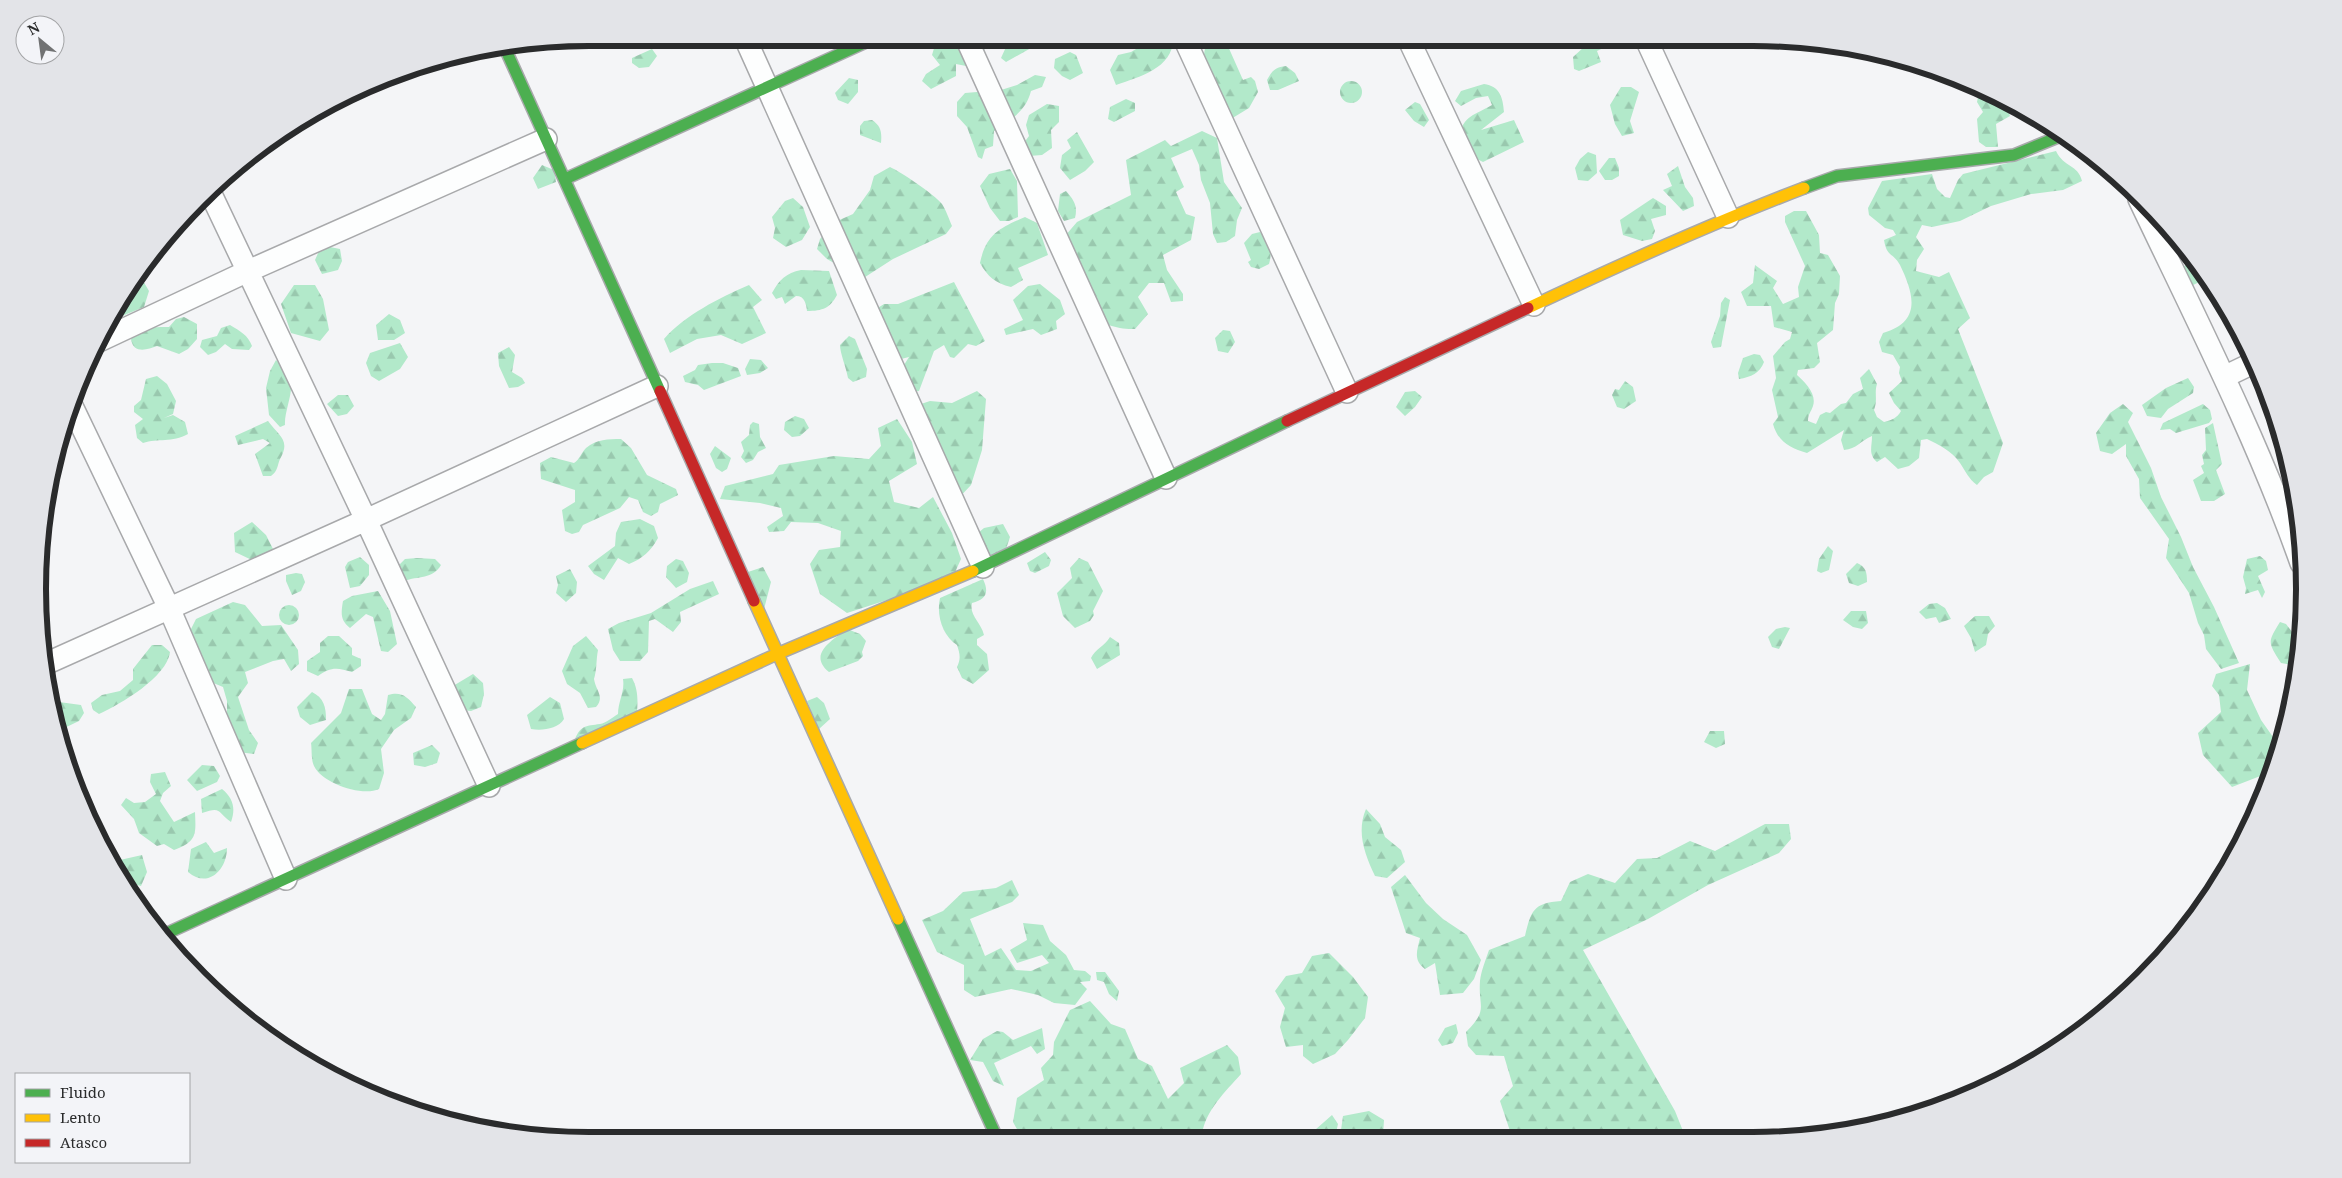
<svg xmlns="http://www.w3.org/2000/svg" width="2342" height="1178" viewBox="0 0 2342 1178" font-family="'Noto Serif',serif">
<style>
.forest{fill:url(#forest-firs)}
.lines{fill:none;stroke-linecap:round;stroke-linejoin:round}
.street-casing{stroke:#a8a9ab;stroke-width:24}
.fast-casing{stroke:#a8a9ab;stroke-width:14}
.slow-casing{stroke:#a8a9ab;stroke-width:14}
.jam-casing{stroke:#a8a9ab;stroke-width:14}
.street{stroke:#fdfefe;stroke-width:21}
.fast{stroke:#4caf50;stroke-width:11}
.slow{stroke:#ffc107;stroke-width:11}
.jam{stroke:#c62828;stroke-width:11}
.rim{fill:none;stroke:#2a2b2c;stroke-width:6}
</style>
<defs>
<pattern id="forest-firs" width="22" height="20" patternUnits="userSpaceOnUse" patternTransform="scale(1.25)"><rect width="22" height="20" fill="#b2e9ca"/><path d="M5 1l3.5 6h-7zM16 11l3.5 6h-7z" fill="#99c8ae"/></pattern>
</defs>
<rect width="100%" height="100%" fill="#f4f5f7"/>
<!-- forest -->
<path class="forest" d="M942,38H985L986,45L980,62L966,66L956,64V76L931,89L922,81L926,74L940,65L932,55L935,45Z
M1004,38H1030L1032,43L1031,48L1006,62L1001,58L1006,47Z
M1146,38H1173C1174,68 1139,77 1116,85L1110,70L1118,55L1131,52L1148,42Z
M1604,38H1617L1618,41L1597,51L1601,62L1579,71L1574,69L1573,57L1584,47Z
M1222,39L1230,40L1227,44L1243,80L1251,77L1255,81L1258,92L1249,108L1226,122L1203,61L1205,48L1212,40Z
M1782,39L1803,41L1798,50L1784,48Z
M652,49L657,56L649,67L639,68L632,63V58Z
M1070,52L1076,55L1083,73L1070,80L1062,76L1054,68L1055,59Z
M1286,66L1295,73L1299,81L1278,90H1270L1267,80C1272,71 1275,67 1286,66Z
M1035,75L1046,77L1042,87L1031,91C1026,111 1011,120 994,131L993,146L985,149L982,159L978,157L967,127L957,116V102L965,93L1001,90L1017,85Z
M849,78L858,80V92L848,104L838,100L835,93Z
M1340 92a11 11 0 1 1 22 0a11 11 0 1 1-22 0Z
M1484,84C1500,86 1503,98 1504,112L1481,130L1514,120L1524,142L1483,162L1475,158L1458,137C1464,115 1475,115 1492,105L1488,96L1476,98L1461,106L1455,101L1461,91Z
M1621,87H1631L1639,92L1630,121L1634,133L1622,136L1615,124L1610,105Z
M1983,89L1992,93L1998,103L2005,100L2016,106L2008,110L2010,116L1996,124L1998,147H1986L1979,142L1977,119L1983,112L1977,102L1979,92Z
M1126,99L1135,103V111L1114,122L1108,119L1110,107Z
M1415,102L1420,104L1429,120L1424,127L1414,121L1405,110Z
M1047,104L1059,106V122L1051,130L1052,148L1042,155L1029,156L1023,144L1029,136L1026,125L1029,115Z
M872,120C881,126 882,132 881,143L860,135V126L864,121Z
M1202,131L1217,138L1224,182L1242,208L1237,220L1235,236L1226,242L1217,243L1213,234L1210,203L1201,180L1199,165L1192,149L1171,158L1184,187L1176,192L1186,214L1195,217L1191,240L1163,255L1167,270L1183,294V301L1171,302L1164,283H1149L1138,297L1148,314L1135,329C1120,330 1098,324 1089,311C1079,297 1067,261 1059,243L1077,222L1131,195L1126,160L1165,140L1171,146Z
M1077,132L1094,162L1085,171L1070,180L1060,168L1062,155L1071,148L1067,140Z
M2056,151C2064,168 2078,164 2082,181L2063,190L2031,194L1991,206L1960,221L1932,227L1922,225L1916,237L1924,249L1917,260L1916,271L1939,277L1949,272L1970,318L1958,329L2003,443L1993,472L1984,477L1977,485C1968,478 1966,472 1960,463C1952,451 1939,445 1927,439L1921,440L1919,458L1909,466L1898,469L1885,457L1877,462C1868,454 1872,447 1872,436C1860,441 1857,449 1844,450L1841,440L1844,430L1807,453C1790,448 1778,442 1773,424L1778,417L1772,390L1776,378L1773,356L1785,342L1790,339L1792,332L1774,327L1771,306H1747L1741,292L1753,283L1755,265L1777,281L1773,288L1783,304L1799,297L1798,287L1805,266L1785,222V216L1794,211H1806L1819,235L1820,253L1828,255L1840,276L1839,294L1835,303L1833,330L1817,343L1820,362L1814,368L1798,370L1797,375C1805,382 1817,394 1813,406C1811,412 1808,414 1808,421L1816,424L1820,415L1826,412L1830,413L1841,404L1846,403L1853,394L1863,389L1860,378L1869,369L1877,384C1874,393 1878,400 1874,410L1877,417L1884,422C1892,420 1897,418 1901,411L1894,403L1889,393L1902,381L1899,373L1900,367L1893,355L1882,352L1879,342L1883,333C1922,322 1914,294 1900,265C1893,252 1887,258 1884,240L1896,235L1893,230L1885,228L1869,215L1868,208L1882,181L1932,174L1937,189L1945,197L1950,198L1958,180L1963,174Z
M1588,152L1596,155L1597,173L1588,181L1578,180L1575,168L1580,159Z
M1609,158H1615L1619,168V176L1612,180H1605L1599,171Z
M542,165L554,170L556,182L538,189L533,178Z
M1678,166L1685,187L1693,198L1694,206L1683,211L1663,190L1672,186L1667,174Z
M890,167C901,172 934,194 942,204C946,210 949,219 952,226L946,234L893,259L862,279L827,259L817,249L820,239L835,222L853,214L870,190L874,176Z
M1010,169L1017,181L1018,217L1009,221H1000L990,208L980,186L989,174Z
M1066,191C1074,200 1078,206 1075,218L1064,221L1058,211L1060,194Z
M793,198L803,207L810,227L802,240L786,247L773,238L775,228L772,217L785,201Z
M1653,198L1666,206V215L1651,219L1655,231L1652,239L1642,241L1623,235L1620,220Z
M1025,217L1037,223L1048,255L1018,268L1023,280L1011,287C995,283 988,277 980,263C986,234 1000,228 1025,217Z
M1260,232C1269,240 1273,252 1269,264L1259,269L1251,267L1248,262L1251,260L1244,243L1252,234Z
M330,247L340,249L342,261L338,270L322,274L315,260L319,251Z
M2193,261L2206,279L2193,285L2179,281V269Z
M801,270L829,271L837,295C830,308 823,311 807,311C806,304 805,296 796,296L785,304L782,297L776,299L772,293C779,280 786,273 801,270Z
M139,274L149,291L144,307L122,316L115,312L130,283Z
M954,282L985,341L976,346L968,344L954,358L950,357L944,345L934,351L919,391L903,393L899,373L909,357L897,360L876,352L866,334L873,311L884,304H898Z
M1040,284L1060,300L1065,314L1056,321L1057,329L1041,335L1033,329L1006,335L1004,329L1023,320L1013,300L1028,286Z
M294,285H315L323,299L329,330L320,341L291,333L281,304Z
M749,285L762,300L753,307L766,333L742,344L721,335L697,339L670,353L664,339C685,315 719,298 749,285Z
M1725,297L1730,300L1721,347L1713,348L1711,342L1720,316L1721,303Z
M389,314L400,320L405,333L394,340H378L376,325Z
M184,317L197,324V339L188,349L179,354L157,346C147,350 133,354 131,339C143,327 152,327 169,327L176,319Z
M230,325C240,331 248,335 252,346L249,350L232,349L225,344L216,352L208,355L200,347L202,340L217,336L221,328Z
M1223,330L1230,331L1235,342L1228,353L1218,351L1215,338Z
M849,336L855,339L867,369L866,377L853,382L848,378C846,367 840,353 840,345Z
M400,343L408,357L400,369L379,381L371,376L366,363L370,353Z
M509,347L515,355L512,372L522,378L525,383L518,387L509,388L499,366L498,353Z
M1754,354L1760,355L1764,362C1760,373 1751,377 1739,379L1738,373L1743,358Z
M750,359L761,360L768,368L760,373L747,375L745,369Z
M276,360C280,364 287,370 289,375C296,389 284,410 285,425L280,427L269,415L266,388L270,371Z
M712,363H723L738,368L741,376L704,390L698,385L685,382L683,376L695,370L698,365Z
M157,376L167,384L176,401L173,414L164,418L173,415L185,422L188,434C172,443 158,438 143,443L137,438L135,425L143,419L134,412V406L141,400L146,379Z
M2188,378L2194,387L2193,393L2168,409L2161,418L2147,416L2142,405L2166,388Z
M1625,381L1633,387L1636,401L1624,409L1617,407L1612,395L1615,389L1619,390Z
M977,391L986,399L982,450L971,485L957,500L915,419L921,404L930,401L952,403Z
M1415,391L1422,397L1415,407L1405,416L1396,407L1405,392Z
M338,395H348L354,406L347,414L338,416L327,404Z
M2123,404L2133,413L2128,422L2151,468L2161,497L2181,537L2193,567L2214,607L2239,663L2221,669L2206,649L2204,635L2198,623L2189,593L2166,558L2169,539L2140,498L2139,479L2126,456V444L2112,454L2100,451L2096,433L2110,413Z
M2203,404L2210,410L2212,419L2209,423L2176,433L2170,429L2160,430L2163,423Z
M795,416L804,419L809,428L800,436L792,437L784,430L785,422Z
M897,419L912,442L917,464L889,481L894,502L919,508L933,497L952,533L961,559L952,579L847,613L820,594L810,564L819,550L840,547L841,531L818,523L791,522L784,531L769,532L767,527L783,516L781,508L760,503L720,499L725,486L773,474L779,465L834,456L869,459L881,446L878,428Z
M268,421C279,436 291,440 280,459C277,466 278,471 271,476H263L255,454L270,443L263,439L238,445L235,436Z
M753,422L759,424L760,437L766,448L758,452L753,460L746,463L741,457L744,451L741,442L749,435L750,425Z
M2213,423L2222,464L2216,470L2225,494L2214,501H2201L2193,480L2204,473L2201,466L2204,464L2202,455L2206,450L2205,428Z
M621,439L631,448L647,475L676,489L678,495L660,504L658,512L651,516L643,512L638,500L629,497L620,508L583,525L579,532L572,534L565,531L562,510L575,502V490L541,479L540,463L551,457L574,463C580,459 581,453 586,448C597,439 608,439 621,439Z
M715,446L731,458L727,469L722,472L716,468L710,454Z
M640,519L654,526L658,538C650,552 643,558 629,564L618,558L604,580L594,574L588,566L615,546L616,533L621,522Z
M252,522L266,535L274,551L260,564L235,552L234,533Z
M1003,524L1010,537L1005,552L988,557L978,533L984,528Z
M1828,546L1833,551L1829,570L1821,573L1817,571L1819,559Z
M1045,552L1051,560L1049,566L1035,573L1030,571L1027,563Z
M2260,556L2266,561L2268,570L2258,576L2265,592L2262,598L2258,590L2245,594L2246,588L2243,577L2247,559Z
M360,557L369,565V575L360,586L350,588L345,567L348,562Z
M417,558L435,559L441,565C433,579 418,576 404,581L398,571L399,565L405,559Z
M1079,558L1088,562L1103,591L1093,611L1094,615L1090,621L1075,628L1063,616L1057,593L1072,578L1070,568Z
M676,559L683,561L689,573L687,582L676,588L666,577L667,566Z
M1857,563C1866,567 1867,572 1867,582L1858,586L1849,583L1846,574Z
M763,567L771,582L763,613L748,572Z
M570,569L577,582L576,593L566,602L556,593L558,585L556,576Z
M296,573L302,574L305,582L301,591L292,595L286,581V575Z
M983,579C989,592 987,599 972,603C969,616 981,622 984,635L977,639V645L987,654L989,670L973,684L962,678L957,667C961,659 960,654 957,645C943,636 936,616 940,598Z
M713,581L719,594L680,612L681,622L673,632L655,619L649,621L648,652L640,661H620L613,650L608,629L619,623L651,613L690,589Z
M378,591L390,611L397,644L388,652L381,651L373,617L366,614L350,628C340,620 341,613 343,601L352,596Z
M233,602L245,605L262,626L281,625L298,650L299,664L291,671L284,659L273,661L245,672L248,683L238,697L249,730L258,743L254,754L238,752L227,716V701L223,687L211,682L189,633L196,619Z
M1937,603L1945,608L1951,619L1939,623L1936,617L1926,619L1919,612L1929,604Z
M279 615a10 10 0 1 1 20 0a10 10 0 1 1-20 0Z
M1851,611H1866L1868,623L1862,629L1853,627L1843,620Z
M1975,616H1989L1995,626L1988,634L1986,645L1975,652L1971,638L1964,626Z
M2280,622L2286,624L2300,642L2297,666L2281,663C2268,642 2267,643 2280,622Z
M1785,627L1790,628L1779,649L1772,647L1768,637L1776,629Z
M847,629L860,634L866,641L862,652L863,656L858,661L829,672C807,654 833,640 847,629Z
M328,636H339L352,648V655L361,659V666L352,672C337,667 330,667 318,676L307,671V661L320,652V643Z
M586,636L598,650C596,660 597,670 594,679C596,691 605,697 596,707L588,708L580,693L567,684L562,671L573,646Z
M1110,637L1119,643L1120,655L1097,669L1091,658C1095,649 1105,646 1110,637Z
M152,645H162L170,652C167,677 121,704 99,714L93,710L91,703L102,695L120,691L133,680V669Z
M2250,664L2247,690L2261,720L2278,744L2282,743L2263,793L2266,779L2263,775L2232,787L2203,755L2198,733L2221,712L2219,695L2212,686L2216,674Z
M473,674L483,683L484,694L481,707L471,711L462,710L453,686Z
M632,678C638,689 638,700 637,712L575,739C581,725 586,726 600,724C606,723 613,717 618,714C618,701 625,692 623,679Z
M349,689H362L372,714L381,720L385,714L388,695C402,691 407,697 416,707L411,718L394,730L381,749L384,773L379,789C362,797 322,783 314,766C311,760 312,749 311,743L341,713Z
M312,692C324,698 326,707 326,720L310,725L300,717L297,707Z
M550,697L560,703L564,719C558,729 542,731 531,729L527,715Z
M817,697L824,703L830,719L819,729L807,701Z
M59,702L81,705L84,713L79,721L56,732L51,705Z
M1710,731H1724L1725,744L1716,748L1704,742Z
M432,745L440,753L437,763L425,767L414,765L413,753Z
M202,765L214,766L220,776L217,782L197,791L187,780Z
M165,772L171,786L163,793L160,801L174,822L195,812C196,835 197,841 174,850L164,844L157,846L139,833L134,819L121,805L126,798L134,803L145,802L156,794L150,782L151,774Z
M222,789C233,798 236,808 231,822C217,812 222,806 202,813L201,799Z
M1366,809L1380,824L1385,837L1401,850L1405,862L1387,878L1375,876C1365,855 1356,832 1366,809Z
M87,812L106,842L108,855L120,860L142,855L147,872L141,886L122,881L94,833Z
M1765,824H1789L1791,839L1779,853L1708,885L1648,919L1583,950L1675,1111L1685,1136L1512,1137L1500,1101L1513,1086L1504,1056L1476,1055L1468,1046L1466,1032C1489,1009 1478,1008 1480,981C1481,971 1486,959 1489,950L1525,936C1531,911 1533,903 1561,901L1570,882L1588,874L1615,883L1637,859L1657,858L1690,841L1715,851Z
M206,842L214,853L227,848C227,870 208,889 188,872L191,849Z
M1405,875L1426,903L1443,919L1467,935L1481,960L1474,979L1463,993L1440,995L1435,963L1425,969C1413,960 1417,951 1420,938L1406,933L1391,887Z
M1012,880L1019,895L1012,902L970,919L985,956L1001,948L1016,970L1031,971L1049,963L1042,955L1017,963L1010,950L1027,940L1023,923L1043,925L1050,941L1066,955L1074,970L1085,971L1091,976L1090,981L1080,982L1087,989L1075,1005L1054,1003L1038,995L1011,989L975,997L964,990V965L937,952L922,920L943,911L963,892L996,888Z
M1329,953L1353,977L1368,997L1365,1018L1348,1040L1335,1054L1313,1064L1303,1056V1045L1286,1047L1280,1027L1285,1008L1275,991L1286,976L1302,973L1312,956Z
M1096,972H1105L1119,991L1117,1001L1109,994L1104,982L1097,980Z
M1090,1001L1111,1024L1125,1029L1138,1059L1152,1066L1168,1099L1184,1083L1180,1068L1227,1045L1238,1057L1241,1074C1225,1092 1206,1110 1202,1134L1207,1137L1022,1138L1013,1122L1017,1098L1044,1080L1041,1068L1053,1055L1054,1042L1070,1010Z
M1456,1024L1458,1033L1453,1043L1442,1046L1438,1040L1445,1028Z
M1042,1028L1045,1049L1037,1054L1031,1046L994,1063L1004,1086L993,1081L983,1062L970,1060L983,1039L997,1031L1003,1032L1013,1040Z
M1369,1111L1384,1120L1383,1135L1390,1137H1340L1343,1116Z
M1332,1115L1338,1124L1335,1137H1307Z"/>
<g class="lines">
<!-- street casing -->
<g class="street-casing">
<path id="street" d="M745,38L983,567
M966,38L1166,478
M1184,38L1347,392
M1408,38L1534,305
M1646,39L1728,217
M210,192L366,520L489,786
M2139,199C2196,319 2257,438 2301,563
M99,341L246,272L546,139
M2224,377L2253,363
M71,404L169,608L286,879
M43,665L366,520L657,386"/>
</g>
<!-- fast casing -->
<g class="fast-casing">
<path id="fast" d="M504,46L660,391
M565,179L875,38
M1804,188L1837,176L2014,155L2063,135
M973,571L1287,421
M898,919L997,1138
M163,935L582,743"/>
</g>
<!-- slow casing -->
<g class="slow-casing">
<path id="slow" d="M1528,308C1619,265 1710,224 1804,188
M754,601L898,919
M582,743L777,654L973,571"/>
</g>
<!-- jam casing -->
<g class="jam-casing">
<path id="jam" d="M660,391L754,601
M1287,421L1528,308"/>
</g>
<!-- street -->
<use href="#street" class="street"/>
<!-- fast -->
<use href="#fast" class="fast"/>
<!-- slow -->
<use href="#slow" class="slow"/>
<!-- jam -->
<use href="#jam" class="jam"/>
</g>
<!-- crop -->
<path d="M0 0H2342V1178H0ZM589 46H1753A543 543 0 0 1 2296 589V589A543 543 0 0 1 1753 1132H589A543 543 0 0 1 46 589V589A543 543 0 0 1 589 46Z" fill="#e3e4e8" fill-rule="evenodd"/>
<path class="rim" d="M589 46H1753A543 543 0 0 1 2296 589V589A543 543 0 0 1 1753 1132H589A543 543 0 0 1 46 589V589A543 543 0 0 1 589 46Z"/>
<!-- legend -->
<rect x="15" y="1073" width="175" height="90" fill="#f3f4f8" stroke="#a3a4a6"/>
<rect x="25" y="1089" width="25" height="8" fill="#4caf50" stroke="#a3a4a6"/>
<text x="60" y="1098" font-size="15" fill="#2a2b2c">Fluido</text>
<rect x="25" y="1114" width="25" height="8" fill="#ffc107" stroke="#a3a4a6"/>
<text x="60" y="1123" font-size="15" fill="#2a2b2c">Lento</text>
<rect x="25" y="1139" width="25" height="8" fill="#c62828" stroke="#a3a4a6"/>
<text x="60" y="1148" font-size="15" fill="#2a2b2c">Atasco</text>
<!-- north arrow -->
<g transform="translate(40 40) rotate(331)"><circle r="24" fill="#f3f4f8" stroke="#a3a4a6"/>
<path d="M0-4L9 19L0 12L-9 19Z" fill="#717273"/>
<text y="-8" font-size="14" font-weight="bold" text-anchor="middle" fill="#2a2b2c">N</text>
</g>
</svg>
